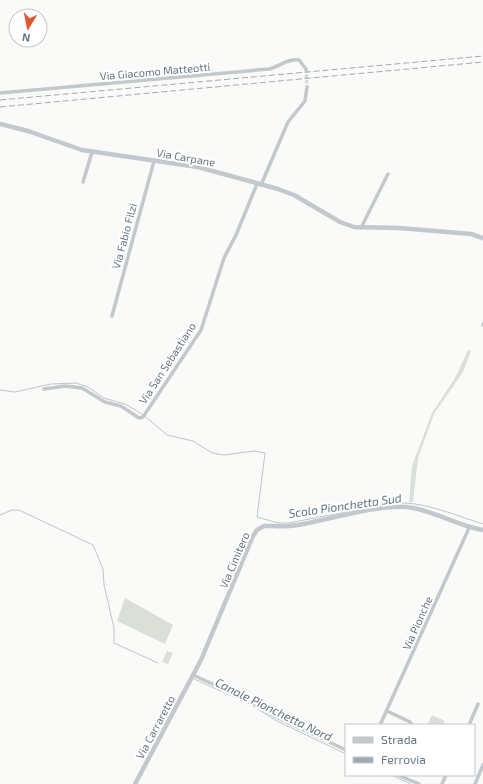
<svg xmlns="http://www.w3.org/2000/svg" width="483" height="784" viewBox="0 0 483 784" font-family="'Exo 2',sans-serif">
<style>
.green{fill:#dadfd7}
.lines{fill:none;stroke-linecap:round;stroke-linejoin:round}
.stream{stroke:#bbc7cb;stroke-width:1}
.minor-tunnel{stroke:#d5d9db;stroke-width:3.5;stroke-dasharray:3.5 2;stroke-linecap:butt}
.minor{stroke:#c3c8cc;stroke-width:3.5}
.tertiary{stroke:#c3c8cc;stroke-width:4.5}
.rail{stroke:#a2aab0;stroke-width:1;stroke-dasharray:6 3;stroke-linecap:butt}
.labels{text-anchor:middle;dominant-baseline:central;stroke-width:4;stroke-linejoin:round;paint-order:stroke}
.street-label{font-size:11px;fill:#657683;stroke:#fff}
.water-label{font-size:12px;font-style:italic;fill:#60757c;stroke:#fff}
</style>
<rect width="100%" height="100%" fill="#fafaf8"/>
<!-- green -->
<path class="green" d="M468,350L471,351L463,372L434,414L418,458L413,502H409L412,466L432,413L455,378Z
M125,598L173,625L165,644L117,621Z
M167,651L173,653L168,664L162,662Z
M432,715L445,721L443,725H427Z"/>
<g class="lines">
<!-- stream -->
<path class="stream" d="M0,390L15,392L51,384L76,383L88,387L104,398L125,404L142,414
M146,417L167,435L193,441L212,453L224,455L254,451L265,453L257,517L278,523H289L360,509
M369,508C381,505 393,503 406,503C432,505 458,516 483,524
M0,515L12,510H19L93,545L103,569L104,585L114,628V643L158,663
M194,679L252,705L275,720L346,754
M391,775L411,784"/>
<!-- minor-tunnel -->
<path class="minor-tunnel" d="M306,69L307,87"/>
<!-- minor -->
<path class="minor" d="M0,93L269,69C279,67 288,58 299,60L306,69
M83,182L92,152
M261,185L288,122L305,101L307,87
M361,228L388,174
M112,316L154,161
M483,325V324
M44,389L65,386L82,388L105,402L121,406L139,418L143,417L201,330L224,258L236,235L257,184
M193,675L249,701L274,716L346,750
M387,711L410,722L412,725
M380,725L469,528
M469,725L478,704
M398,775L419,784
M442,784L446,775
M475,784L483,765"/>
<!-- tertiary -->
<path class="tertiary" d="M0,124L28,131L82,150L198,167L278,189L294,195L340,222L354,227L399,228L471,234L483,238
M135,784L201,660L253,536L257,530L264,526C275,526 286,527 298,525C328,520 378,504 407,507C434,510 457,526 483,530"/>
<!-- rail -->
<path class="rail" d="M0,100L483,56
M0,107L483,62"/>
</g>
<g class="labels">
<!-- street labels -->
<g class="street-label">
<text transform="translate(155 71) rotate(-5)">Via Giacomo Matteotti</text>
<text transform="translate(186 157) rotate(10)">Via Carpane</text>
<text transform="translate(124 236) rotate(-75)">Via Fabio Filzi</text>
<text transform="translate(167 363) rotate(-57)">Via San Sebastiano</text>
<text transform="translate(234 560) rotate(-67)">Via Cimitero</text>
<text transform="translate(417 623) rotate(-66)">Via Pionche</text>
<text transform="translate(155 727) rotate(-62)">Via Carraretto</text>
</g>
<!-- water labels -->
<g class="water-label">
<text transform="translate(345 505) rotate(-8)">Scolo Pionchetta Sud</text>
<text transform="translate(274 709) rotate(26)">Canale Pionchetta Nord</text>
</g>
</g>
<!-- legend -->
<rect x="345" y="724" width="130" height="52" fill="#ffffff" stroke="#c1c8cd"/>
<rect x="353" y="737" width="20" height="6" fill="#c3c8cc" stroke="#c1c8cd"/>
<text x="381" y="744" font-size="12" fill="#657683">Strada</text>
<rect x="353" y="757" width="20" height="6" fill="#a2aab0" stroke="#c1c8cd"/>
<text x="381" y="764" font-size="12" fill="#657683">Ferrovia</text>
<!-- north arrow -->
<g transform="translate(28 28) rotate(190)"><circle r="19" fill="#ffffff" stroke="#c1c8cd"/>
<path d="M0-3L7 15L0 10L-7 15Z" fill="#e4572e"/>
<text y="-6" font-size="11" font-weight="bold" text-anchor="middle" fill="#657683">N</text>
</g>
</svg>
